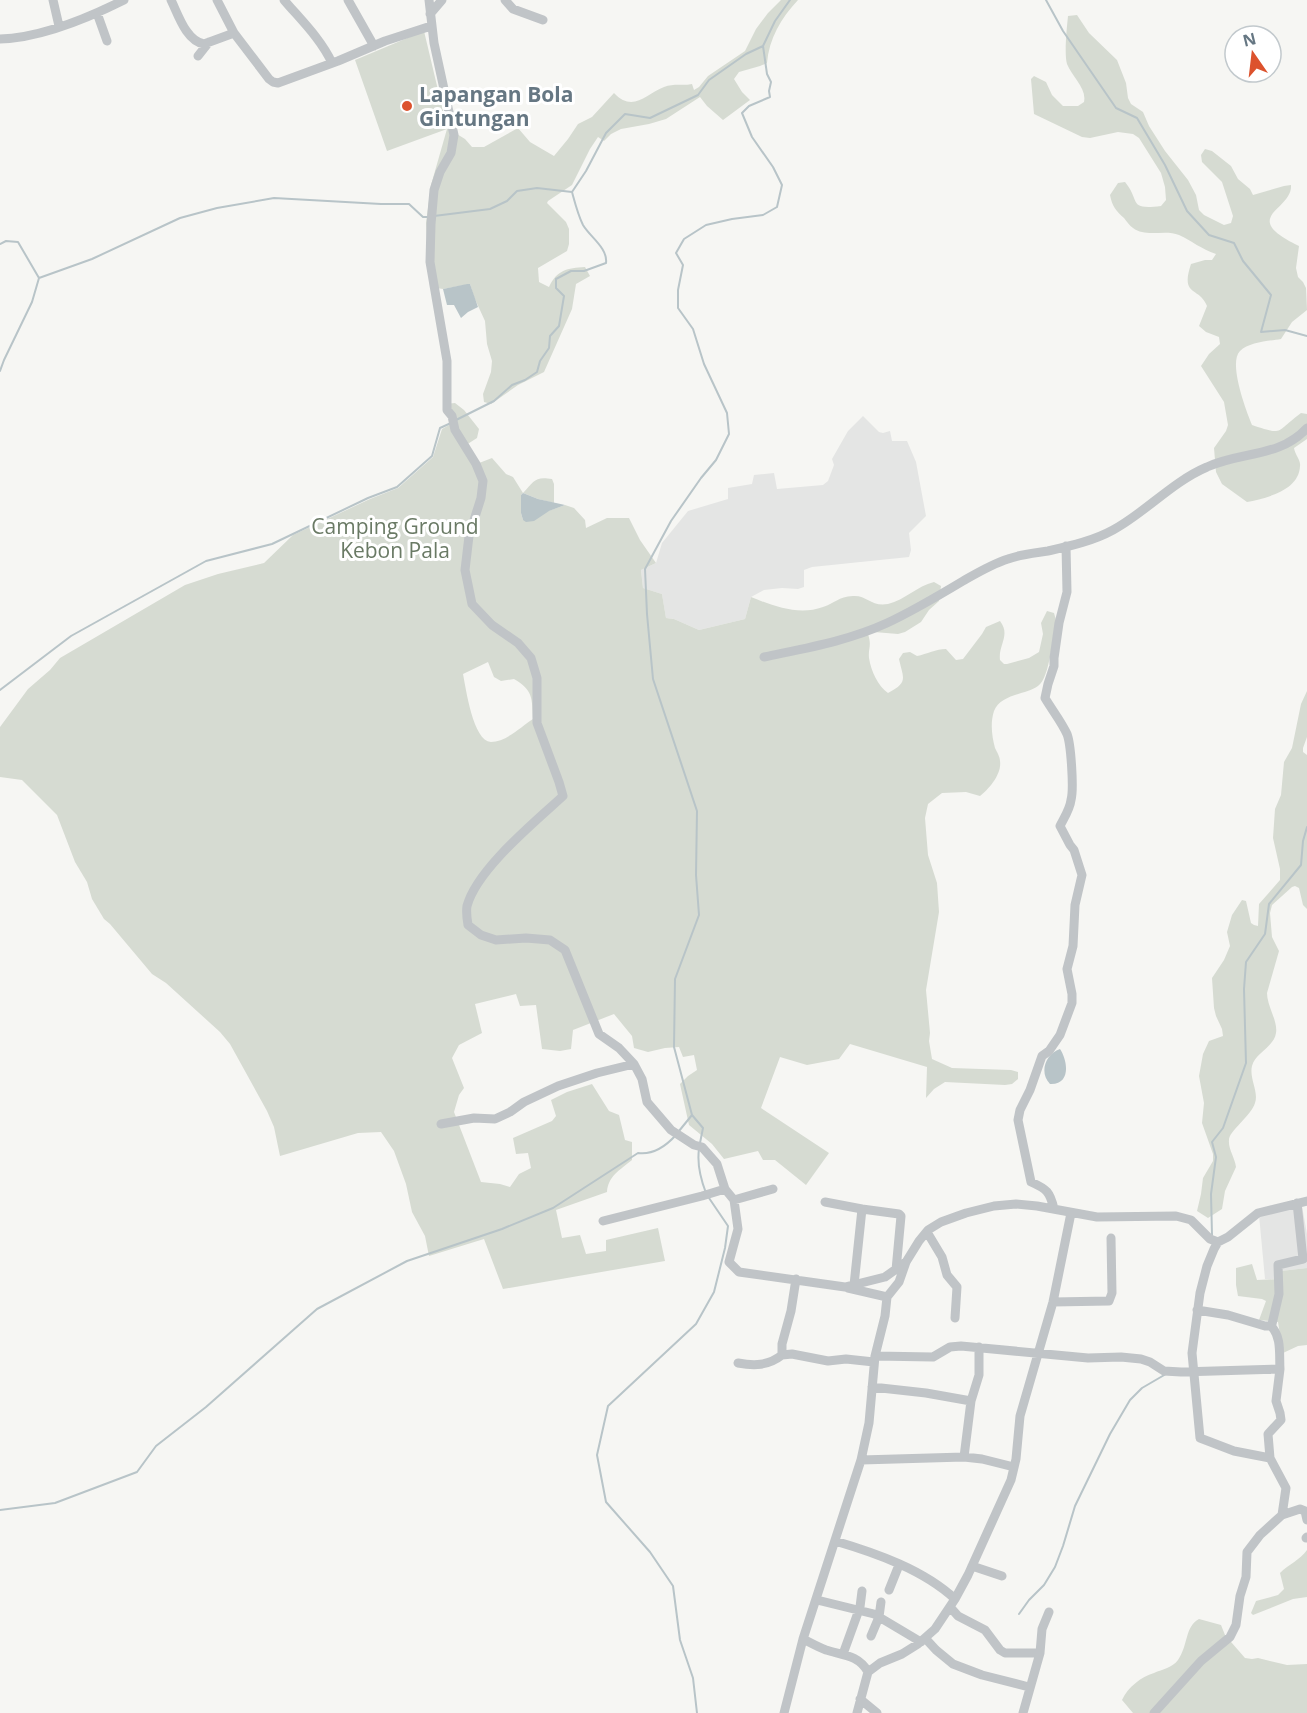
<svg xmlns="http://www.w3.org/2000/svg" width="1307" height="1713" viewBox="0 0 1307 1713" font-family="'Open Sans',sans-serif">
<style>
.built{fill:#e4e5e4}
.green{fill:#d6dbd2;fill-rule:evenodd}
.water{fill:#b8c4c8}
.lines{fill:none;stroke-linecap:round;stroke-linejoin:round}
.stream{stroke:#b8c4c8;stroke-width:2}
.minor{stroke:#c0c4c7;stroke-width:9}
.poi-dot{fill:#dc522d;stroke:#fff;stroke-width:2}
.labels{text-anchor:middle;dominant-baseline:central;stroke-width:6;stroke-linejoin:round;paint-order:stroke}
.poi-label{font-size:21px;font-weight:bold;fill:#667783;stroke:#fff;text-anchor:start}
.park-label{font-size:21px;fill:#6a7a65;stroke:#fff}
</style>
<rect width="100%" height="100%" fill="#f6f6f3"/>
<!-- built -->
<path class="built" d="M863,416L879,432L883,433L890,431L892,441H907L916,462L926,516L909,533L911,550L909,557L812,567L804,570V587L798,589L782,588L764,590L751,597L745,619L699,630L674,619L666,618L662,594L643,588L641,570L656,563L662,543L688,511L728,499V488L752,484L754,475L774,473L777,489L823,485L828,481L834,465L832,459L848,431Z
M1302,1206L1307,1234V1268L1281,1271L1278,1279H1265L1259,1215Z"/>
<!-- green -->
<path class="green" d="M781,0H798C781,18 769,39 767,63L760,66L739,72L734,79L742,92L750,100L723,120L707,106L700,97L666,119L649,124L621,129L611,134L604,141L598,137L590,149L572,185L548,201L547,203L566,222L569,229V244L567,251L538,268L539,282L549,287C557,270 567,268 585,267L590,276L576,284L572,309L544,372L518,385L491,404L484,402L483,394L491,372L492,361L487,344L485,321L474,297L470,284L443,289L430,287L426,223L431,185L447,129L387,151L355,60L424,31L447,128L465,139L472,147H484L518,128L530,142L554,156L568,139L578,124L592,117L614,93C633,113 646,94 664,87C674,83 683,86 692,84L694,90L699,87L708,76L745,51L756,29L768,13Z
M1077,15L1089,33L1117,60L1126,83L1128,98L1131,104L1143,112L1149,126L1165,151L1188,180L1196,195L1199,210L1204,215L1224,225L1231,223L1233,216L1222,182L1202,162L1201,155L1205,149L1212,151L1231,166L1238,179L1250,189L1253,195L1284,186L1291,185C1293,211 1237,216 1299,246L1296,268L1298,277L1303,282L1306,288L1307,310L1292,322L1281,339C1269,341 1249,342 1240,351C1228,363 1246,410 1252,425C1285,436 1275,432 1301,413L1307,414V439L1294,448C1295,455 1301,460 1300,466C1299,491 1266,498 1247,502L1222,484L1216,472L1214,448L1226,431L1228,425L1224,402L1201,366L1209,354L1220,344L1219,337L1206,332L1199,326L1207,306C1199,286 1180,297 1191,264L1205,260H1212L1216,254C1201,249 1192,241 1179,235C1165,229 1146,238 1133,228C1130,226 1127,222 1124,218C1116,211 1112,206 1110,195L1118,183L1125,182C1141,201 1127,210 1161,206L1166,200L1165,187L1161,173L1139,138L1133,134L1118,132L1090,138L1082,137L1034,114L1031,79L1034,76L1046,82L1052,95L1063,106H1078L1084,102C1087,88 1072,77 1067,64C1064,54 1067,26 1068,16Z
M455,403L464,410L479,429L477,438L463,447L474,465L492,458L506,474L513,477L523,493C534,481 535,476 552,479L554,484V503L538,499L523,493L521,495V513L523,520L565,505L574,508L585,520L586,528L607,518H629L640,540L656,563L641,570L643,588L662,594L666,618L674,619L699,630L745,619L751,597C773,606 799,616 823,607C835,603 838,597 853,596C867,595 871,607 888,604C905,600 917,586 934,582L941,586L939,601L929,610L921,622L905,632L898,634L874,632L868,634C872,646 868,648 869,658C871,671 878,686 888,693C909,682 903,678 899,659L903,653L910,652L917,656C927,654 936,649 946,649L956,660L963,659L982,634L986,627L1000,621C1011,635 998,645 1000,660L1004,664H1007L1029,658L1039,652L1043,634L1041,623L1047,611L1054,613L1056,620C1053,634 1050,678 1038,686C1025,695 1001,694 994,711C990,723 992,737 995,748C997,752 1000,757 1000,761C1002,774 989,789 980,796L966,792L942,793L928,804L925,818L928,855L937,883L939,912L926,990L930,1033L929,1041L932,1059L952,1068L1011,1070L1018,1072V1079L1012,1084L1005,1085L945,1082L934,1089L926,1098L927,1067L850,1044L839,1059L807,1065L780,1057L761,1108L829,1153L806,1185L775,1160H763L758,1151L724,1159L712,1144L689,1125L680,1084L688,1076L697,1070L694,1055L683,1057L679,1047L665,1048L648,1052L634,1048L632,1036L614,1014L573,1030L571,1049L560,1051L542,1049L536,1005L520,1006L516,994L475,1004L482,1033L459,1045L452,1058L464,1088L459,1095L454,1112L481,1182L500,1184L510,1187L519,1174L531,1168L528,1153L516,1154L513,1138L552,1121L556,1116L551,1100L567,1092L592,1084L609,1111L619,1115L625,1140L632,1142V1160C620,1170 608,1176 607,1192L556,1210L562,1238L580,1235L586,1254L606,1251V1240L658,1228L665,1261L503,1289L484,1239L429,1256L425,1236L412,1212L406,1184L394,1151L381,1132L358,1133L280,1156L274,1127L267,1111L230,1044L220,1032L166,983L152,974L110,924L104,919L92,899L87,882L75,862L57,815L22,780L0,777V727L28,689L50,670L60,658L185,585L218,574L264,563L293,535L370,499L398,488L433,457L442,429L451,424L445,404ZM488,662L494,677L501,681L514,679C533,690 532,698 533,719C522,726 506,742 491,742C473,741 466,689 463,674Z
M1307,691V737L1303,748V752L1307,755V909L1303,905L1299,888L1295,886L1292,887L1272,905L1270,913L1272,937L1279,951L1267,993C1267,1006 1278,1021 1276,1033C1274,1047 1255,1053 1252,1066C1249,1078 1259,1092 1255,1103C1251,1116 1229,1131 1229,1140C1228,1149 1235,1158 1236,1167L1225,1191L1222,1209L1208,1218L1197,1211L1201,1194L1203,1178L1213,1161V1154L1202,1123L1204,1103L1199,1076L1203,1054L1209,1041L1223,1036L1222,1029L1216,1016L1214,1008L1212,978L1224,960L1230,946L1227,932L1232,915L1242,900L1246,901L1251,923L1254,925L1258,926L1259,904L1280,880V869L1273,838L1275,809L1281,795L1284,762L1292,748L1301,704Z
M1252,1264L1257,1280L1278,1279L1281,1271L1307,1268V1345L1298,1346L1283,1353L1278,1322L1259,1320L1266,1301L1262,1299L1238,1296L1236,1285V1268Z
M1307,1550V1597L1293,1599L1253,1615L1251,1613L1256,1601L1278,1595L1284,1589L1280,1573C1289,1564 1300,1560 1307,1550Z
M1199,1619L1221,1625L1225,1635L1245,1658L1252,1659L1258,1658L1287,1665L1307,1664V1713H1133L1122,1700C1128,1687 1141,1677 1154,1673C1163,1669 1172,1668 1178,1660C1188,1646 1185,1626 1199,1619Z"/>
<!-- water -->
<path class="water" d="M467,284H470L478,307L468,312L461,318L454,305H447L443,289Z
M523,493L538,499L565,505L549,511L534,521L526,522L523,520L521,513V495Z
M1060,1049C1068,1061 1071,1085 1050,1084C1039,1073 1045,1054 1060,1049Z"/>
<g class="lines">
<!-- stream -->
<path class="stream" d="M1046,0L1063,31L1116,108L1137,118L1165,165L1187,211L1209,235L1234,243L1243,261L1271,295L1261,332L1285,330L1307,336
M434,216L490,209L507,201L517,191L537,188L572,192L586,171L606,133L625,114L650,118L698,95L709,80L746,54L763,46L775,21L790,0
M0,244L6,241L18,242L39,278L32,302L4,360L0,371
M39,278L92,259L180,218L217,208L274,198L381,204H409L423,217H428
M456,420L494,401L512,385L525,380L537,372L540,361L549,348L550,336L559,326L564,296L556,288V279L571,271H584L606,263C608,248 590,237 583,225C578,215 575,203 572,192
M0,690L71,636L206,561L272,544L368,498L397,487L432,456L440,428L451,423
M692,1115L703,1128L700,1143
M679,1131L692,1115L674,1047L675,979L699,915L696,875L697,811L653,679L647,614L645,569L671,521L701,478L716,460L729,434L727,413L704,364L693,329L678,308V290L683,265L676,253L684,239L706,225L732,219L763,215L777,207L782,185L773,167L752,137L742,113L749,106L770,97L769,91L771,82L767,74L763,46
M699,1149C697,1163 701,1180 706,1193
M1212,1235L1211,1194L1216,1157L1212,1142L1223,1128L1246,1063L1244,989L1246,962L1265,934L1269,904L1301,865L1303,841L1307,827
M0,1510L55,1503L137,1472L156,1446L206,1407L317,1309L407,1261L502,1229L553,1208L638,1153C653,1155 666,1146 676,1135
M1019,1614L1029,1600L1044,1585L1055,1567L1063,1546L1075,1506L1110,1434L1130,1400L1142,1388L1166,1374
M697,1713L693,1678L680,1640L673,1586L650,1552L606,1502L597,1455L608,1406L696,1324L714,1292L725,1248L728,1226L709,1198"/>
<!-- minor -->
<path class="minor" d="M53,0L59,26
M171,0C178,14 186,41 204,44L234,33L269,79L273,82L278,83L338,61L385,41L431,26
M217,0L234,33
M284,0C301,20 321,39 332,63
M348,0L374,46
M429,0L434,43L454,135L451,153L440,172L434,190L431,224L430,262L447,361V410L452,416L455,430L476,464L483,481L481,498L469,536L465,570L472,604L492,625L518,643L531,658L537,678V723L559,782L563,796C534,823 477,869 467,906C466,912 467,919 468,925L481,935L496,940L526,938L550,940L565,950L599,1034L619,1048L634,1064L642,1079L647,1102L671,1130L694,1145L702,1147L717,1164L725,1189L734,1200L738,1229L729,1262L739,1272L845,1287L885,1277L906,1262
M505,0L513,9L543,20
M97,13L107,41
M430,14L442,0
M0,39C41,38 88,18 124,0
M198,56L209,42
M764,657C806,648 848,641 887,623C913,611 938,596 963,581C977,573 992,564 1008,559C1021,554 1035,553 1048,551C1070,546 1093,541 1113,530C1146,512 1172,482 1207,467C1242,451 1279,458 1307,428
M441,1124L474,1118L495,1119L510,1112L524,1102L558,1086L597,1073L634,1064
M734,1200L773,1189
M825,1202L862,1209
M1054,1209C1050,1192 1047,1189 1031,1182L1018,1120L1020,1110L1030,1090L1042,1056L1049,1051L1060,1035L1072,1003V994L1067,969L1073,946L1075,905L1082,875L1074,850L1070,845L1060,826C1064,818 1070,809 1071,800C1074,789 1071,744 1067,734C1061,721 1052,710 1045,698L1048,684L1054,666V658L1059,623L1067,592L1066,546
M603,1221L702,1196L725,1189
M927,1232L942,1257L947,1275L957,1287L955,1318
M796,1279L791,1311L782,1344V1355L792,1354L828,1361L846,1359L874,1362
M854,1285L862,1209L899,1214L901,1216L896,1270
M848,1288L887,1297
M1053,1302L1109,1301L1112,1293L1111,1238
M1197,1310L1228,1315L1265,1326H1270L1272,1324L1279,1294L1278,1265L1303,1259L1297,1203
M875,1356L933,1357L950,1347L961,1346L1088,1358L1121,1357L1141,1359L1150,1362L1164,1371L1181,1372L1280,1369C1279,1355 1282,1337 1271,1326
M738,1363C754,1366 768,1366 782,1355
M872,1387L926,1393L971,1401
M964,1457L982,1459L1014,1467
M1270,1458L1234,1451L1200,1438L1192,1353L1200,1293L1207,1266L1214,1249L1218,1242L1228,1237L1258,1213L1307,1201
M861,1460L964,1457L971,1401L979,1375V1347
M1282,1515L1300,1509L1305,1511L1307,1520
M1306,1538L1307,1537
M835,1541C876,1553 924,1570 955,1599
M972,1566L1002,1576
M889,1590L899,1565
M817,1600L874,1614L921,1642
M950,1607L958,1616L985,1630L1000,1650L1005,1653H1040L1042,1629L1049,1612
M871,1636L879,1617L881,1602
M925,1638L936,1650L953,1664L982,1675L1029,1687
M843,1654L860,1607L862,1591
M868,1672L880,1663L902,1654L918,1644L935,1629L955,1599L968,1575L1011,1480L1016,1459L1020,1416L1053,1302L1071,1213
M860,1699L877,1713
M784,1713L803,1639
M857,1713L868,1672C859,1655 842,1655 826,1650C818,1647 811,1643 803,1639L861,1460L869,1423L875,1356L885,1316L887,1297L899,1282L906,1262L919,1241L928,1230L941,1222L966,1213L994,1206L1016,1204L1037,1206L1097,1217L1176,1216L1191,1220L1210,1239L1218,1242
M1023,1713L1040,1653
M1154,1713L1201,1661L1230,1637L1236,1625L1240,1596L1246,1577L1247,1552L1260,1535L1282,1515L1286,1488L1270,1458L1268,1434L1281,1420L1280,1413L1276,1401L1280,1369"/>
</g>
<!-- markers -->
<circle class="poi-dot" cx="407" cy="106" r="6"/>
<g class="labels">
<!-- poi labels -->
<g class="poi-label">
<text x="419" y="94">Lapangan Bola<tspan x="419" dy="24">Gintungan</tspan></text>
</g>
<!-- park labels -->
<g class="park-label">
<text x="395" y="526">Camping Ground<tspan x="395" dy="24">Kebon Pala</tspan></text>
</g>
</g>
<!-- north arrow -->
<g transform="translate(1253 54) rotate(346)"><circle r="28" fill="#ffffff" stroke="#c2c9cd" stroke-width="1.5"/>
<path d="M0-4.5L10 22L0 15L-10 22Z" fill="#dc522d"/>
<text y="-9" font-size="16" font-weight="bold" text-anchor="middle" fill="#667783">N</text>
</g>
</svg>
